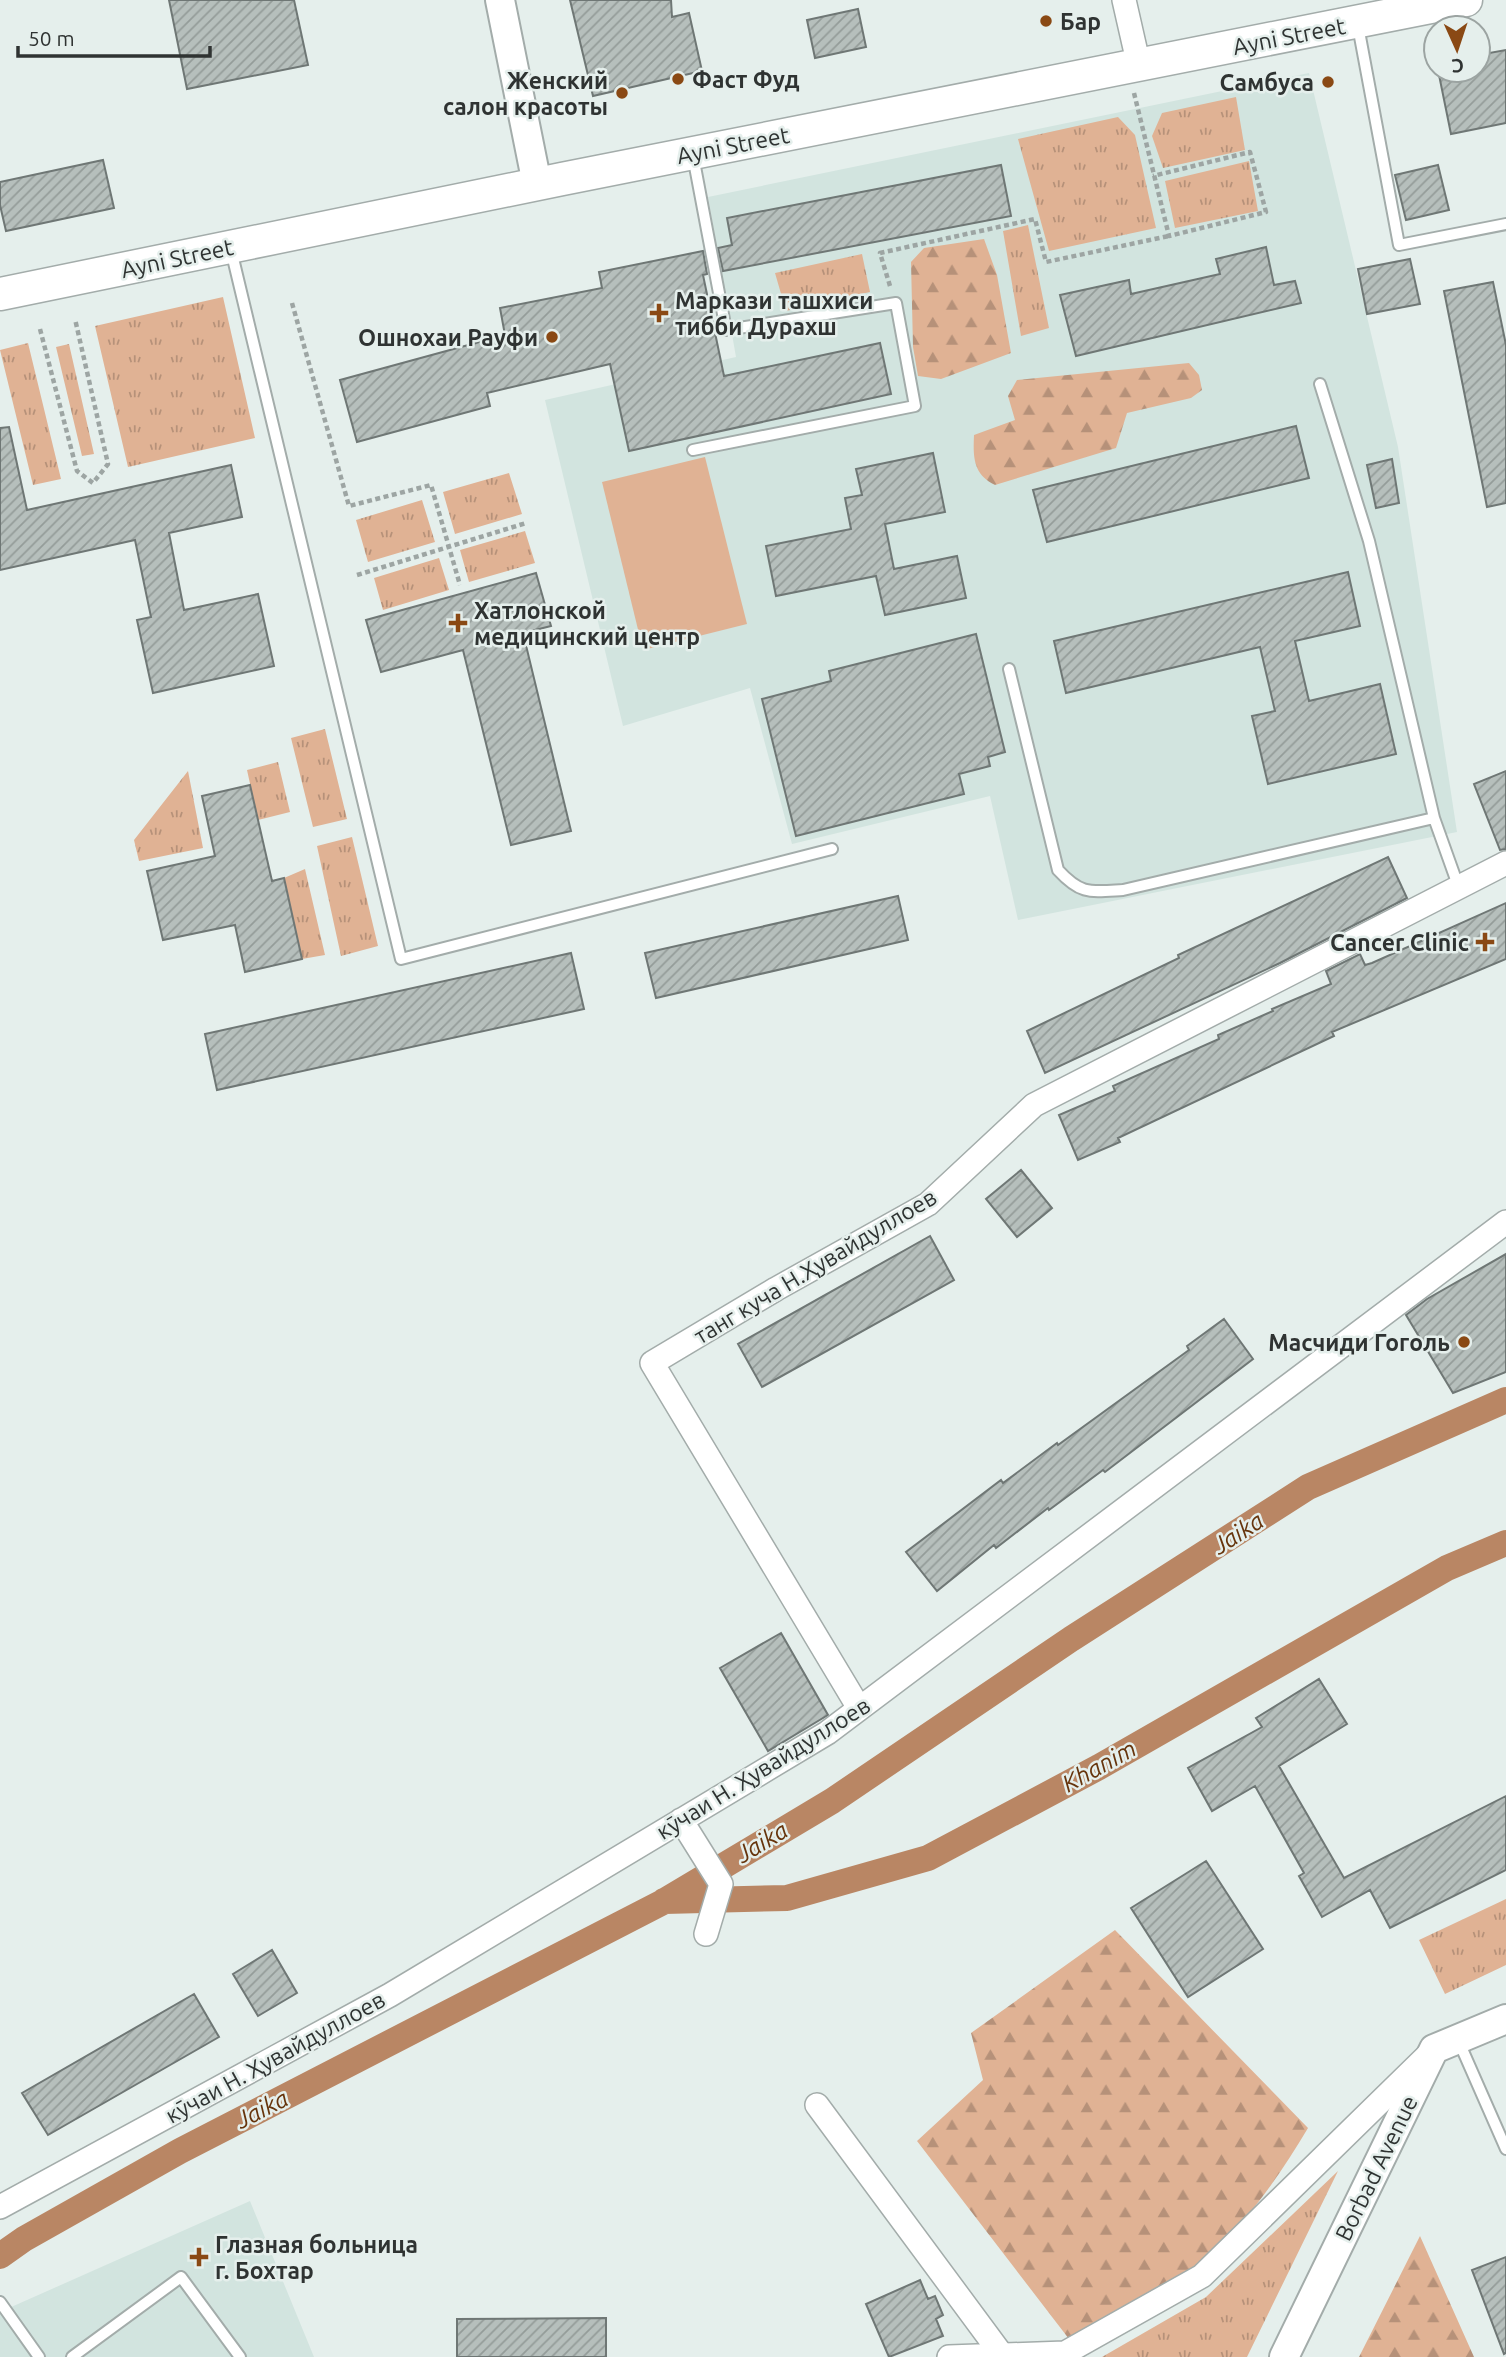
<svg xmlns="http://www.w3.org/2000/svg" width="1506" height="2357" viewBox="0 0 1506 2357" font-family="Ubuntu,sans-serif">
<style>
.built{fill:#d2e4df}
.grass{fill:url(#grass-tufts)}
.forest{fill:url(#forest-firs)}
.pitch{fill:#e0b294}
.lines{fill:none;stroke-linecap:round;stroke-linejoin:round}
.canal{stroke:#b98664;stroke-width:26}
.building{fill:url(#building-hatch);stroke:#6f7775;stroke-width:2}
.service-casing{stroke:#a3acaa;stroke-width:14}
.minor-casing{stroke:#a3acaa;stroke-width:26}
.tertiary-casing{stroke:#a3acaa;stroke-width:32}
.secondary-casing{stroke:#a3acaa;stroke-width:35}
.path{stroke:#9da5a3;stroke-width:4.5;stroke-dasharray:5 3.5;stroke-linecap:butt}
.service{stroke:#fff;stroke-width:10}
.minor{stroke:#fff;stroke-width:23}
.tertiary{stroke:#fff;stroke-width:28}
.secondary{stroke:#fff;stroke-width:32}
.poi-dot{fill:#8a4914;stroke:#e5efec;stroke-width:2.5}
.labels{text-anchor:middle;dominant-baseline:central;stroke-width:5;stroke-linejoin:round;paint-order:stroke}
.poi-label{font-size:23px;font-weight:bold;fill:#2f3332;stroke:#e5efec;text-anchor:start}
.street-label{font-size:23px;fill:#2f3332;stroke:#e5efec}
.water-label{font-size:24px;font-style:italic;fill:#66340c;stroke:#e5efec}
</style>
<defs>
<pattern id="grass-tufts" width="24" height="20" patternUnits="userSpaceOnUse" patternTransform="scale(1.75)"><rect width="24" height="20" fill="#e0b294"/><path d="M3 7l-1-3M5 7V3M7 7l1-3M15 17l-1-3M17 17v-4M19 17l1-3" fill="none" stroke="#b69179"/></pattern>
<pattern id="forest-firs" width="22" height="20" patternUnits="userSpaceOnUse" patternTransform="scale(1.75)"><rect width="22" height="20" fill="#e0b294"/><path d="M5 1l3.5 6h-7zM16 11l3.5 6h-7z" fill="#b69179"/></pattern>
<pattern id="building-hatch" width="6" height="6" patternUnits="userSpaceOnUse" patternTransform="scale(1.75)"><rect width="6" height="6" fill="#b6bfbc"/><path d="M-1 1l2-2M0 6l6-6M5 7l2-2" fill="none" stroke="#949c99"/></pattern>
</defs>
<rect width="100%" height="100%" fill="#e5efec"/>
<!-- built -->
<path class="built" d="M1309,73L1398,447L1457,832L1018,920L990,796L792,844L750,688L623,726L545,400L736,357L708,197Z
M250,2201L314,2357H0V2312Z"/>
<!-- grass -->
<path class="grass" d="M1236,97L1245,150L1163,168L1152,136L1162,113Z
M1118,117L1135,135L1156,228L1049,251L1018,139Z
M1249,161L1258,211L1175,228L1165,181Z
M1028,225L1049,328L1021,336L1003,231Z
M862,254L870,292L786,311L775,273Z
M223,297L255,438L128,467L95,326Z
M28,343L61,479L33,485L0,350Z
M69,344L94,454L82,456L56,347Z
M509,473L522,514L455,534L443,492Z
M422,500L435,542L368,562L356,520Z
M525,531L535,563L469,582L460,550Z
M439,558L449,590L383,610L374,578Z
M325,729L347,819L313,827L291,738Z
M278,762L290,812L258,820L247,770Z
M188,771L203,848L139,861L134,840Z
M352,837L378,946L341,956L317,846Z
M305,869L325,955L302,959L284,878Z
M1506,1899V1965L1445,1994L1419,1940Z
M1338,2171L1247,2357H1102L1206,2297Z"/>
<!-- forest -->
<path class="forest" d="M984,239L997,275L1011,353L941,379L918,376L913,347L911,262L924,248Z
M1189,363L1199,375L1202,390L1191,398L1127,413L1116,448L995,485C973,474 973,457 974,435L1015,420L1008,396L1017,380Z
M1115,1930L1308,2128C1278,2178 1245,2226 1200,2263C1161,2294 1113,2316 1069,2339L917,2141L983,2080L971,2033Z
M1420,2236L1474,2357H1359Z"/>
<!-- pitch -->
<path class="pitch" d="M705,457L747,624L643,650L602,482Z"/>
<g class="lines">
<!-- canal -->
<path class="canal" d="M664,1901L787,1898L928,1858L1099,1767L1447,1568L1506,1543
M0,2256L24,2239L180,2151L663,1902L832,1801L1071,1639L1308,1487L1506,1400"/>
</g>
<!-- building -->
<path class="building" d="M169,0H294L308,65L187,89Z
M570,0H671L672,17L689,13L702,71L593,96Z
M858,9L866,47L815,58L807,20Z
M1506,50V123L1451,134L1438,70H1478V55Z
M103,160L114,208L6,231L0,205V182Z
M1001,165L1011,216L723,271L718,248L732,245L727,218Z
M1438,165L1449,210L1406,220L1395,175Z
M1266,247L1274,285L1295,281L1301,303L1076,356L1060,295L1129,280L1131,294L1220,274L1216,259Z
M703,251L707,274L703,275L724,376L880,343L891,394L629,451L610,364L487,393L490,406L357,442L340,380L505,335L500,308L602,288L599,272Z
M1410,259L1420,304L1367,314L1358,269Z
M1493,282L1506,345V503L1487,507L1444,291Z
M1296,426L1309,478L1047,542L1033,490Z
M9,427L27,510L231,465L242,517L169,533L184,610L258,594L274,666L153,693L137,620L151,617L135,540L0,570V428Z
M933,453L945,512L885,524L894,569L957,556L966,598L885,615L876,576L776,596L766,546L851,529L845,498L862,495L856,469Z
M1392,459L1399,503L1376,508L1367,465Z
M1348,572L1360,626L1295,641L1309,701L1380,684L1396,754L1268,784L1252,716L1275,711L1260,647L1066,693L1054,641Z
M536,573L551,626L523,633L571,831L511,845L463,650L381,672L366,620Z
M976,634L1005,752L988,757L990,766L959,774L964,794L796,836L762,699L831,681L829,671Z
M1506,771V849L1500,850L1474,784Z
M250,785L272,881L284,878L302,959L245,972L235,925L163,940L147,871L215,856L202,796Z
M1388,857L1407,898L1280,963L1045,1073L1027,1031L1179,958L1178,955Z
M898,896L908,940L656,998L645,953Z
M1506,903V959L1332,1032L1334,1036L1118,1138L1120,1142L1078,1160L1059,1115L1115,1091L1113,1086L1219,1039L1218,1035L1273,1011L1272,1009L1331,984L1326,971L1360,954L1365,965L1372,963Z
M571,953L584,1009L217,1090L205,1034Z
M1021,1170L1052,1208L1017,1237L986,1199Z
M930,1236L954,1280L762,1387L738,1344Z
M1506,1254V1372L1453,1393L1406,1315L1427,1299Z
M1224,1319L1253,1359L1105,1472L1103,1470L1049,1510L1048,1508L996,1548L994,1545L937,1591L906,1552L1001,1480L1003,1483L1057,1443L1058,1445L1189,1350L1187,1346Z
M781,1633L828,1715L768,1751L720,1668Z
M1319,1679L1347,1724L1279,1766L1344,1878L1506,1796V1870L1390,1928L1370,1890L1322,1917L1299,1876L1304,1873L1255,1786L1212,1811L1188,1768L1262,1727L1256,1718Z
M1206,1861L1263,1949L1188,1997L1131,1908Z
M272,1950L297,1993L258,2016L233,1974Z
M194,1994L219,2037L48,2135L22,2093Z
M1506,2257V2353L1504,2354L1472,2270Z
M920,2280L928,2299L935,2296L943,2315L936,2319L943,2336L889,2357L866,2304Z
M606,2318V2357H457V2319Z"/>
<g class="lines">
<!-- service casing -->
<g class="service-casing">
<path id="service" d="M1358,26L1399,245L1506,224
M231,250L401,959L832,849
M1320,384L1369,541L1434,818L1459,888
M693,450L915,406L896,303L726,330L693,156
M1009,669L1058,870C1081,895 1090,892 1123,890L1434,818
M1459,2042L1506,2149
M0,2302L39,2357
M72,2357L181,2277L240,2357"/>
</g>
<!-- minor casing -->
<g class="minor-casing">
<path id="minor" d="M1124,0L1139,66
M859,1708L652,1363L776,1289L928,1204L1034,1105L1506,863
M681,1820L721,1884L706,1934
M817,2105L1002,2355
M0,2207L390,1995L827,1733L1506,1222
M949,2357L1065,2353L1202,2276L1427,2056"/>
</g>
<!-- tertiary casing -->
<g class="tertiary-casing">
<path id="tertiary" d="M500,0L537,184
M1284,2357L1434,2049L1506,2019"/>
</g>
<!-- secondary casing -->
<g class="secondary-casing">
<path id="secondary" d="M0,294L562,179L1466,0"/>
</g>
<!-- path -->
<path class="path" d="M1134,93L1169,236L1266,212L1250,152L1153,176
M890,286L880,253L1035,219L1046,262L1169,236
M292,303L349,506L431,485L460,585
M40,329L77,471L93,483L108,464L75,319
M357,575L526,523"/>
<!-- service -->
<use href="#service" class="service"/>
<!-- minor -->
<use href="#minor" class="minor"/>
<!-- tertiary -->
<use href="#tertiary" class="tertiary"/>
<!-- secondary -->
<use href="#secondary" class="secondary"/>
</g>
<!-- markers -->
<g class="poi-dot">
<circle cx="1046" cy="21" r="7"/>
<circle cx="678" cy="79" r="7"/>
<circle cx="1328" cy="82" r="7"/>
<circle cx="622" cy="93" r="7"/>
<path d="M655.5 302.5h7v7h7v7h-7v7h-7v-7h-7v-7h7z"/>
<circle cx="552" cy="337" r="7"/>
<path d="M454.5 612.5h7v7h7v7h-7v7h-7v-7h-7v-7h7z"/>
<path d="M1481.5 931.5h7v7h7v7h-7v7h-7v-7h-7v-7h7z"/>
<circle cx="1464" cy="1342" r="7"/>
<path d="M195.5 2246.5h7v7h7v7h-7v7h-7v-7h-7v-7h7z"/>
</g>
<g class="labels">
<!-- poi labels -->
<g class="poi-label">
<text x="1060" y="21">Бар</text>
<text x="692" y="79">Фаст Фуд</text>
<text x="608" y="80" text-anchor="end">Женский<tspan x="608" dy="26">салон красоты</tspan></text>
<text x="1314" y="82" text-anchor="end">Самбуса</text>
<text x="675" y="300">Маркази ташхиси<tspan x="675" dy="26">тибби Дурахш</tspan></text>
<text x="538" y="337" text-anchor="end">Ошнохаи Рауфи</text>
<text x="474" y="610">Хатлонской<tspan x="474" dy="26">медицинский центр</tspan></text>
<text x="1469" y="942" text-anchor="end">Cancer Clinic</text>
<text x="1450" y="1342" text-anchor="end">Масчиди Гоголь</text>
<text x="215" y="2244">Глазная больница<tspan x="215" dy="26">г. Бохтар</tspan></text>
</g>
<!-- street labels -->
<g class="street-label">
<text transform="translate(1289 36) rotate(-11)">Ayni Street</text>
<text transform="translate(733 145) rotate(-11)">Ayni Street</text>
<text transform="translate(177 258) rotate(-12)">Ayni Street</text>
<text transform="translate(815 1266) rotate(-31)">танг куча Н.Ҳувайдуллоев</text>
<text transform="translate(763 1768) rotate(-32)">кӯчаи Н. Ҳувайдуллоев</text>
<text transform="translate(275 2057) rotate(-29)">кӯчаи Н. Ҳувайдуллоев</text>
<text transform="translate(1376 2168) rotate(-64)">Borbad Avenue</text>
</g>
<!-- water labels -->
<g class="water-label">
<text transform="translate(1238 1533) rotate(-33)">Jaika</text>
<text transform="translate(1099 1766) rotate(-29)">Khanim</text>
<text transform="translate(762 1842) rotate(-31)">Jaika</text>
<text transform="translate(262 2109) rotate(-27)">Jaika</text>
</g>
</g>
<!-- north arrow -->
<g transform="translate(1457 49) rotate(177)"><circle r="33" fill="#e5efec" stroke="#9ca4a2" stroke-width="2"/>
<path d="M0-5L12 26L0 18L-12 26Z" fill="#8a4914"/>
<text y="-10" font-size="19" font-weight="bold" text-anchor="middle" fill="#2f3332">С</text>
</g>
<!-- scale -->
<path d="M18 46v10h192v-10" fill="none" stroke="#2f3332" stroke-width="3.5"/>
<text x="28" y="46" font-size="21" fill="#2f3332" stroke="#e5efec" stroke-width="5" paint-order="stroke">50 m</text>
</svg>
